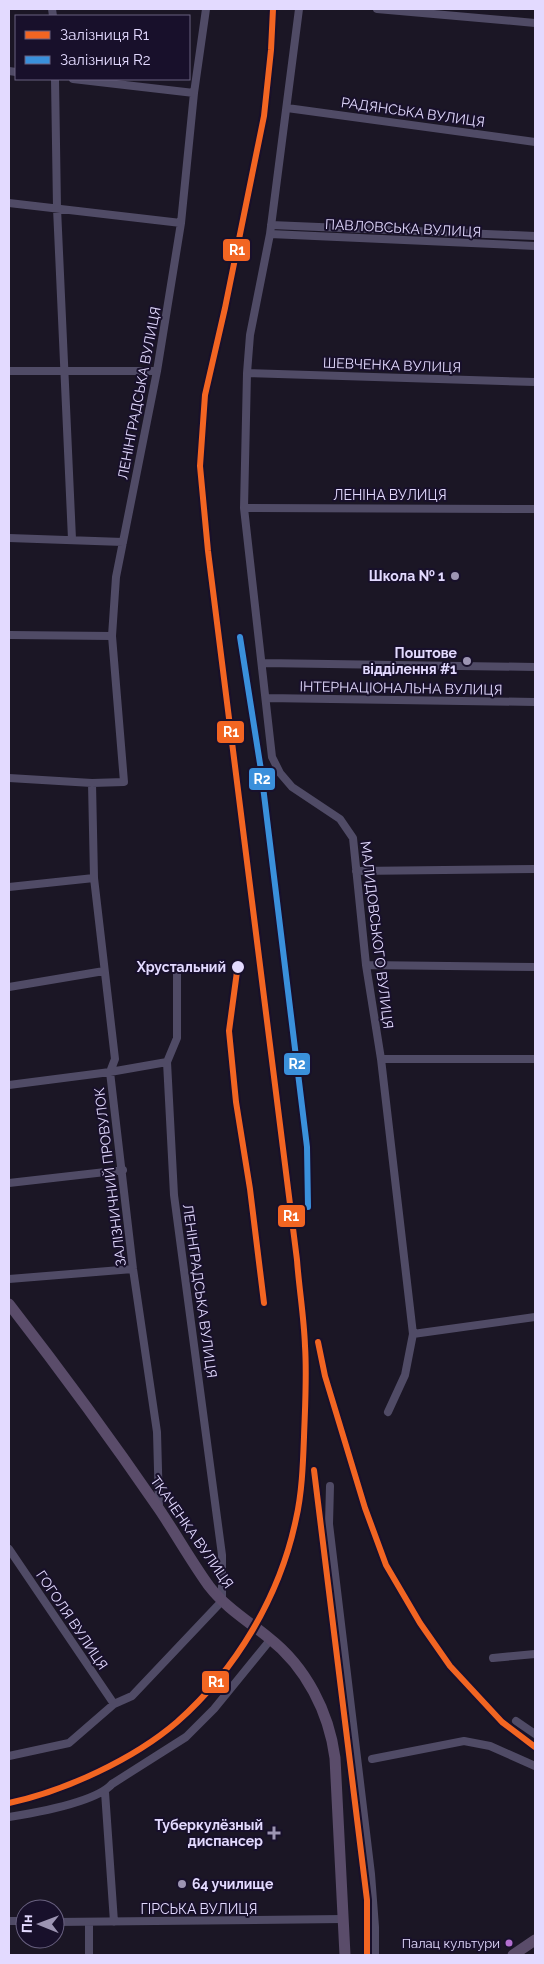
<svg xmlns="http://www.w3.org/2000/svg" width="544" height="1964" viewBox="0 0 544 1964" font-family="Raleway,sans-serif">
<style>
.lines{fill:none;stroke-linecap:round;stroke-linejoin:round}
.minor{stroke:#504b66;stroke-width:8}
.primary{stroke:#5a4c6a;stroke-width:11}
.rail-1-casing{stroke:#18102b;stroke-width:10}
.rail-2-casing{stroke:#18102b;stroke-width:10}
.rail-1{stroke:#f26522;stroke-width:6}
.rail-2{stroke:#3a90db;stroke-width:6}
.poi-dot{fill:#9d95b3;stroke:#18102b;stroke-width:2}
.stop-dot{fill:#e3daff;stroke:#18102b;stroke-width:2}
.bus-dot{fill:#b36fd0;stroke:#18102b;stroke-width:2}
.labels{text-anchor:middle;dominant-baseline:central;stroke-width:4;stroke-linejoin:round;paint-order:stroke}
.bus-label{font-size:13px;fill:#e3daff;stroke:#18102b;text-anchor:end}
.street-label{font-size:14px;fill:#e3daff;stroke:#18102b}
.poi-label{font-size:14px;font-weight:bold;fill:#e3daff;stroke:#18102b;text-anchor:end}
.stop-label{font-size:14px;font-weight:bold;fill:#e3daff;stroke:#18102b;text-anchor:end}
.line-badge{stroke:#18102b;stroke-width:2}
.badge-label{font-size:14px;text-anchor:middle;font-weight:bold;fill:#fff}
</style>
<rect width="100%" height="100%" fill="#1b1625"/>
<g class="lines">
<!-- minor -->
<path class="minor" d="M52,9L53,16
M299,9L270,234L250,335L247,373L244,508L272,757L280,773L292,787L340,819L353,838L366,965L381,1059L413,1334L405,1375L388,1412
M377,9L535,23
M9,71L16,72
M55,79L57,208L72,539
M73,79L194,93
M287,108L535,142
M9,203L181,223
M271,225L535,236
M270,234L535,246
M9,371H157
M247,373L535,382
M244,508L535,509
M9,538L123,542
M9,635L112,636
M263,663L535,667
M266,698L535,702
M9,778L92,783L124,782L112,636L116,577L157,371L181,223L194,93L206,9
M92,783L94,878L115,1059L110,1072L133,1269L157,1432L159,1507
M356,871L535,869
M9,887L94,878
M366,965L535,967
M9,987L104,971
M381,1059H535
M9,1085L110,1072L167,1062
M9,1183L123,1170
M9,1279L133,1269
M413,1334L535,1317
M330,1486L329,1524L371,1874L375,1927V1955
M9,1549L114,1704
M493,1658L535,1654
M516,1721L535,1734
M9,1756L69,1743L114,1704L132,1696L222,1601V1555L174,1195L167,1062L177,1038V966
M372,1759L464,1741L490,1746L535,1766
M105,1792L114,1922
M9,1817C34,1813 96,1802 112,1784L186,1737L214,1709L271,1639
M9,1921H25
M55,1922L343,1919
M89,1922V1955"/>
<!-- primary -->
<path class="primary" d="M9,1304C61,1371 111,1439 159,1509C176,1534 191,1561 209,1586C225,1607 248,1621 269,1638C306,1667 329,1712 335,1758L345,1955
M513,1955L535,1940"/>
<!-- rail-1 casing -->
<g class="rail-1-casing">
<path id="rail-1" d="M238,964L229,1031L236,1102L250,1189L264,1303
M318,1342L325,1376L365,1508L386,1565L420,1623L450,1666L502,1722L535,1747
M314,1470L367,1900V1955
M9,1803C65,1791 134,1759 177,1722C236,1670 280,1596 296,1519C302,1493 303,1464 304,1437C305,1407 307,1376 305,1346C304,1317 299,1288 297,1260L208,551L200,466L205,395L225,308L264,116L271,50L273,9"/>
</g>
<!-- rail-2 casing -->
<g class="rail-2-casing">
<path id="rail-2" d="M240,637L261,770L307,1147L308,1207"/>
</g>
<!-- rail-1 -->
<use href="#rail-1" class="rail-1"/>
<!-- rail-2 -->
<use href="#rail-2" class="rail-2"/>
</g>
<!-- markers -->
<g class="poi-dot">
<circle cx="455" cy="576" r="5"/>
<circle cx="467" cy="661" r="5"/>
<path d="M271.5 1825.5h5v5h5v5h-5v5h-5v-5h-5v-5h5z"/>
<circle cx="182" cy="1884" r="5"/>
</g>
<circle class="stop-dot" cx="238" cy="967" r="7"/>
<circle class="bus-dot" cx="509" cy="1943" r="4.5"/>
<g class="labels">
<!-- bus labels -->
<g class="bus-label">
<text x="500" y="1943">Палац культури</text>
</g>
<!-- street labels -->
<g class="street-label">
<text transform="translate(413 112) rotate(8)">РАДЯНСЬКА ВУЛИЦЯ</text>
<text transform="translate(403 228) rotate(3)">ПАВЛОВСЬКА ВУЛИЦЯ</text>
<text transform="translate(392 365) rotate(2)">ШЕВЧЕНКА ВУЛИЦЯ</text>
<text transform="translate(139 393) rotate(-79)">ЛЕНІНГРАДСЬКА ВУЛИЦЯ</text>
<text x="390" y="495">ЛЕНІНА ВУЛИЦЯ</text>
<text transform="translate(401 688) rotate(1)">ІНТЕРНАЦІОНАЛЬНА ВУЛИЦЯ</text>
<text transform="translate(377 935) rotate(83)">МАЛИДОВСЬКОГО ВУЛИЦЯ</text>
<text transform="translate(110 1177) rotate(-97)">ЗАЛІЗНИЧНИЙ ПРОВУЛОК</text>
<text transform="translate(200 1291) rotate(82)">ЛЕНІНГРАДСЬКА ВУЛИЦЯ</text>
<text transform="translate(192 1532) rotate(55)">ТКАЧЕНКА ВУЛИЦЯ</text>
<text transform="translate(72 1620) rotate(56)">ГОГОЛЯ ВУЛИЦЯ</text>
<text x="199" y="1909">ГІРСЬКА ВУЛИЦЯ</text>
</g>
<!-- poi labels -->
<g class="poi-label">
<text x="445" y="576">Школа № 1</text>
<text x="457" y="653">Поштове<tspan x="457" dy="16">відділення #1</tspan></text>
<text x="263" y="1825">Туберкулёзный<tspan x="263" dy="16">диспансер</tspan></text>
<text x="192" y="1884" text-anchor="start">64 училище</text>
</g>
<!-- stop labels -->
<g class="stop-label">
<text x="226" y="967">Хрустальний</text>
</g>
</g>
<g class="line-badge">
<rect x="222" y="238" width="29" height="24" rx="5" fill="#f26522"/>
<rect x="216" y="720" width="29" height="24" rx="5" fill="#f26522"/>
<rect x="248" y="767" width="28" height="24" rx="5" fill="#3a90db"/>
<rect x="283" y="1052" width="28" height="24" rx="5" fill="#3a90db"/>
<rect x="277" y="1204" width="29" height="24" rx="5" fill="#f26522"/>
<rect x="201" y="1670" width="29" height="24" rx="5" fill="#f26522"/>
</g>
<g class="badge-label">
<text x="237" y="255">R1</text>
<text x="231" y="737">R1</text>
<text x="262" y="784">R2</text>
<text x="297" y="1069">R2</text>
<text x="291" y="1221">R1</text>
<text x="216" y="1687">R1</text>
</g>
<!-- border -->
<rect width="544" height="1964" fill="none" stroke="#e3daff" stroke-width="20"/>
<!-- legend -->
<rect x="15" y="15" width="175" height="65" fill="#18102b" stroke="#696180"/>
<rect x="25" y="31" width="25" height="8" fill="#f26522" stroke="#696180"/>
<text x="60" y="40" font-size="15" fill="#e3daff">Залізниця R1</text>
<rect x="25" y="56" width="25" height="8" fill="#3a90db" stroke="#696180"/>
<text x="60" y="65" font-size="15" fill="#e3daff">Залізниця R2</text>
<!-- north arrow -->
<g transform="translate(40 1924) rotate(271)"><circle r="24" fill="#18102b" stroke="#696180"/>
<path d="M0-4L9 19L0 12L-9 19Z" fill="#9d95b3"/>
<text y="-8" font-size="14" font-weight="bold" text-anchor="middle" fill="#e3daff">Пн</text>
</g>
</svg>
